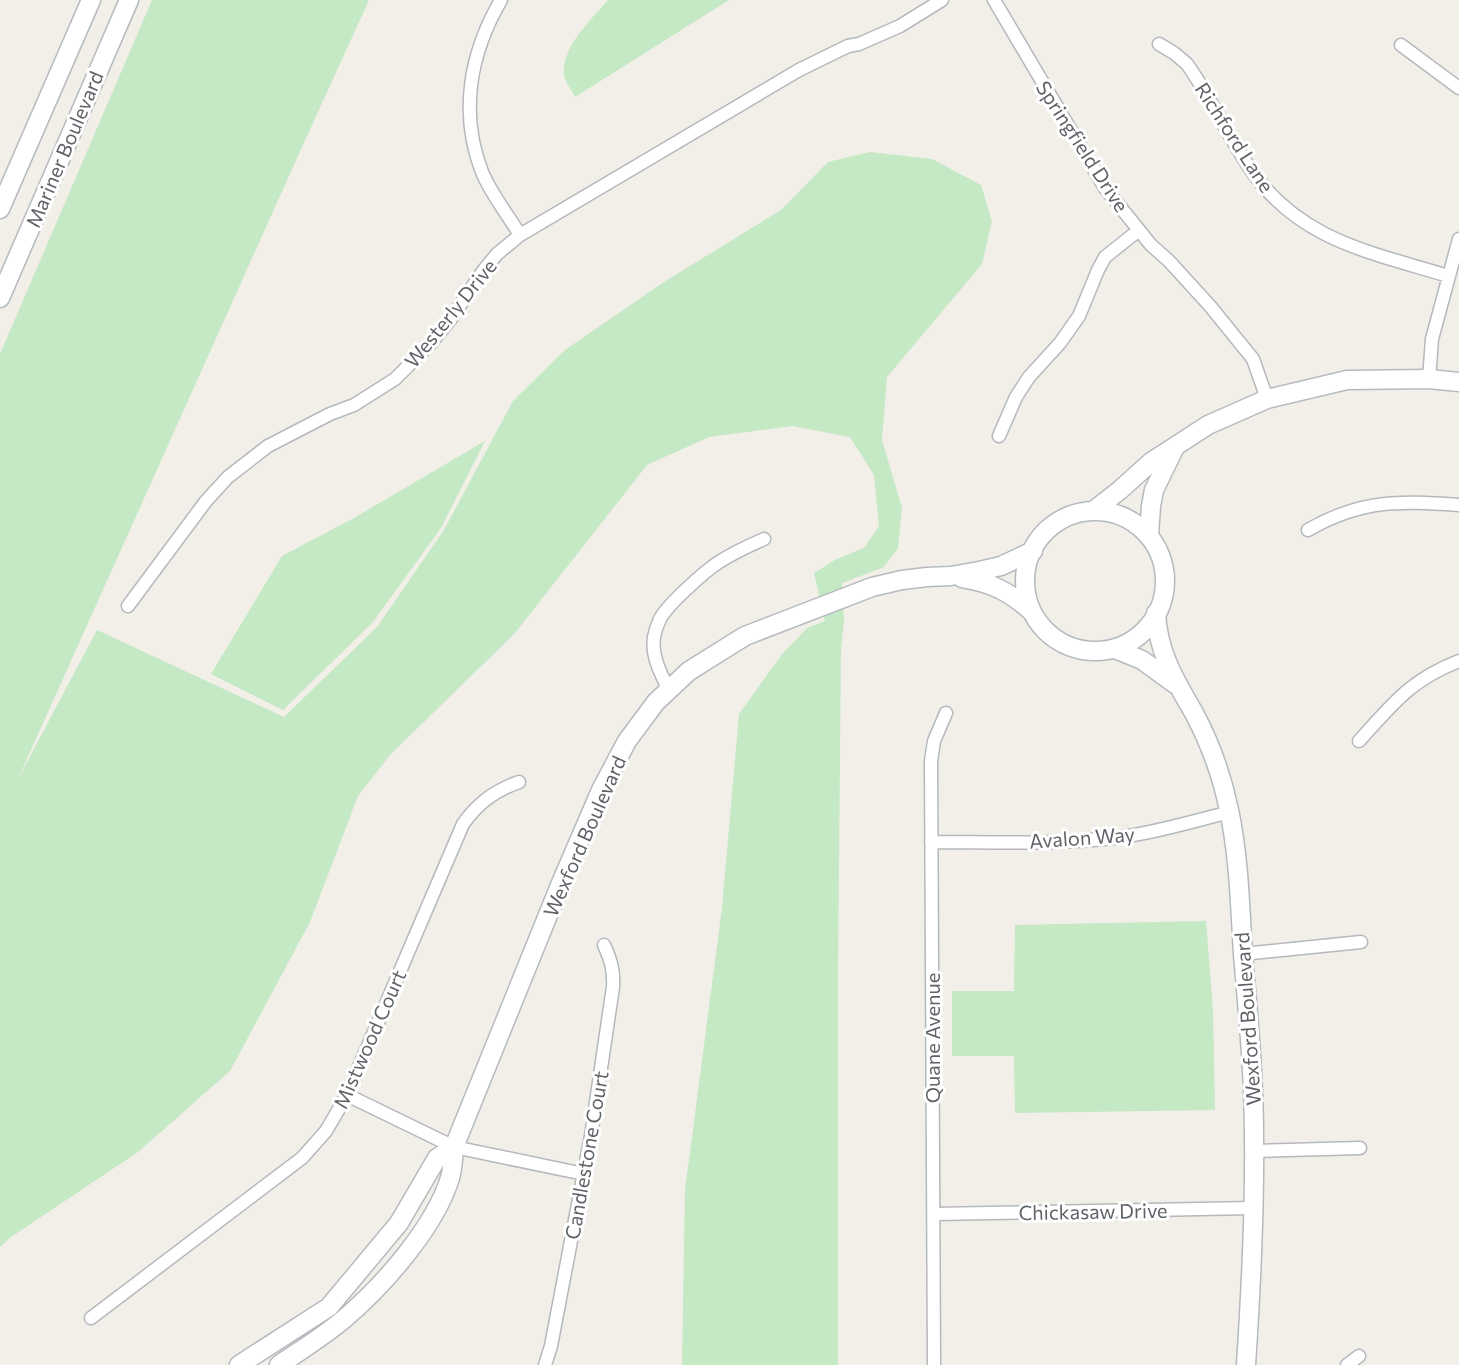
<svg xmlns="http://www.w3.org/2000/svg" width="1459" height="1365" viewBox="0 0 1459 1365" font-family="Commissioner,sans-serif">
<style>
.green{fill:#c5e8c5}
.lines{fill:none;stroke-linecap:round;stroke-linejoin:round}
.street-casing{stroke:#b5b8bc;stroke-width:15}
.secondary-casing{stroke:#b6babf;stroke-width:21}
.street{stroke:#fff;stroke-width:12}
.secondary{stroke:#fff;stroke-width:18}
.labels{text-anchor:middle;dominant-baseline:central;stroke-width:6;stroke-linejoin:round;paint-order:stroke}
.street-label{font-size:20px;fill:#5f6368;stroke:#fff}
</style>
<rect width="100%" height="100%" fill="#f1efe8"/>
<!-- green -->
<path class="green" d="M152,0H369L302,147L17,781L97,630L284,717L377,627L444,530L513,401L565,350L664,282L781,210L828,162L870,152L932,159L981,185L992,221L982,264L887,377L882,440L902,508L898,548L884,567L842,583L844,621L841,648L838,973V1365H682L685,1190L722,908L739,714L783,653L807,628L825,621L814,573L835,560L864,548L879,526L874,475L850,437L792,426L709,437L647,465L515,633L390,755L358,796L310,922L230,1071L138,1152L11,1237L0,1247V354Z
M608,0H729L575,97C572,90 565,82 564,74C562,46 591,20 608,0Z
M485,441L441,528L373,622L283,710L211,674L282,556L354,518Z
M1206,921L1213,1010L1215,1110L1015,1113L1014,1056H952V991H1014L1015,925Z"/>
<g class="lines">
<!-- street casing -->
<g class="street-casing">
<path id="street" d="M501,0C470,53 459,113 482,172C491,194 508,215 520,235
M994,0L1105,188L1151,245L1169,261L1210,306L1253,359L1267,399
M1159,44L1174,53L1187,64C1211,98 1228,136 1251,170C1300,241 1371,252 1448,276
M1401,45L1459,88
M1429,379L1432,339L1459,239
M999,436L1016,397L1029,377L1060,343L1079,316L1098,270L1105,257L1139,230
M1308,530C1362,499 1399,501 1459,505
M128,606L206,501L228,477L268,446L330,414L354,405L395,379L430,344L450,320L483,271L497,254L520,235L799,70L848,46L859,44L900,26L942,0
M669,690C661,674 651,656 654,637C655,632 658,623 660,619C667,605 705,571 719,562C733,553 748,546 764,539
M1359,741C1393,704 1410,680 1459,661
M931,842C994,842 1059,845 1122,837C1158,832 1194,821 1230,812
M1243,954L1361,942
M347,1095L454,1147L584,1174
M1254,1151L1360,1148
M934,1214L1253,1208
M91,1318L302,1158L326,1131L347,1095L463,824C478,803 494,791 519,782
M545,1365L551,1346L591,1136L613,987C614,971 611,960 604,945
M934,1365L931,761L934,741L946,713
M1347,1365L1359,1356"/>
</g>
<!-- secondary casing -->
<g class="secondary-casing">
<path id="secondary" d="M0,209L91,0
M0,298L129,0
M1093,511L1120,490L1151,462L1208,425L1267,399L1347,380L1429,379L1459,382
M1025 581a70 70 0 1 1 140 0a70 70 0 1 1-140 0Z
M1149,535L1151,506L1154,490L1175,447
M962,578C990,582 1010,592 1031,611
M1156,613C1158,653 1175,680 1194,713C1210,743 1222,776 1229,810C1239,857 1240,906 1243,954C1248,1014 1254,1075 1254,1135C1255,1212 1251,1289 1246,1365
M1115,649L1142,660L1175,684
M239,1365L329,1307L399,1223L437,1158L454,1147
M279,1365C301,1350 324,1336 344,1319C383,1286 435,1227 450,1178C453,1168 453,1157 454,1147L561,883L601,790L627,741L656,702L689,671L745,636L872,587L902,580L927,577L951,576L979,571L1001,566L1033,551"/>
</g>
<!-- street -->
<use href="#street" class="street"/>
<!-- secondary -->
<use href="#secondary" class="secondary"/>
</g>
<g class="labels">
<!-- street labels -->
<g class="street-label">
<text transform="translate(1235 137) rotate(57)">Richford Lane</text>
<text transform="translate(1083 146) rotate(57)">Springfield Drive</text>
<text transform="translate(64 149) rotate(-67)">Mariner Boulevard</text>
<text transform="translate(450 313) rotate(-51)">Westerly Drive</text>
<text transform="translate(584 836) rotate(-66)">Wexford Boulevard</text>
<text transform="translate(1082 837) rotate(-4)">Avalon Way</text>
<text transform="translate(1247 1019) rotate(-94)">Wexford Boulevard</text>
<text transform="translate(932 1038) rotate(-90)">Quane Avenue</text>
<text transform="translate(369 1039) rotate(-66)">Mistwood Court</text>
<text transform="translate(586 1155) rotate(-80)">Candlestone Court</text>
<text transform="translate(1093 1211) rotate(-1)">Chickasaw Drive</text>
</g>
</g>
</svg>
